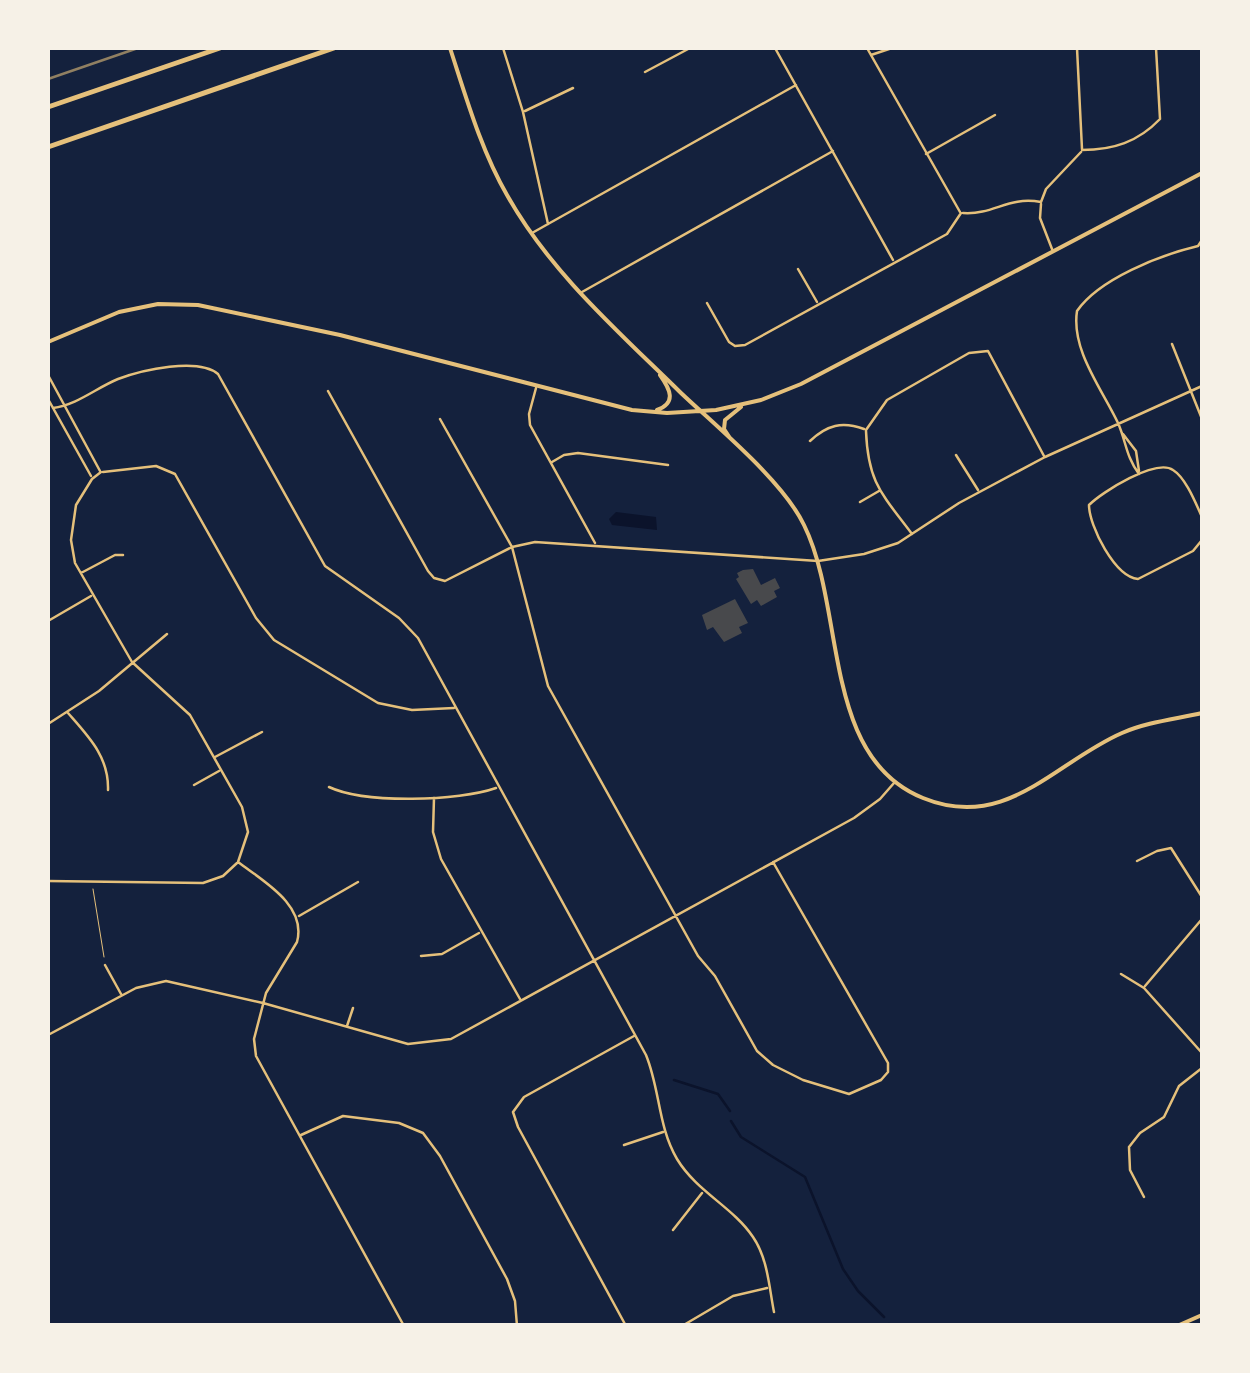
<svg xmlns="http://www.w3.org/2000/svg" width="1250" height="1373" viewBox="0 0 1250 1373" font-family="'Playfair Display',serif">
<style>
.water{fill:#0b132b}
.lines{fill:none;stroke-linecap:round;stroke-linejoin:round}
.stream{stroke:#0b132b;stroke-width:2.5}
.building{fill:#48494c}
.path{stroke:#e5c07b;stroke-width:1}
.minor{stroke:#e5c07b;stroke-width:2.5}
.tertiary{stroke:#e5c07b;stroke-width:4}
.secondary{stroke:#e5c07b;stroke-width:4}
.motorway{stroke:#e5c07b;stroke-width:5}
.tram{stroke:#918062;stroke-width:2.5}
</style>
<rect width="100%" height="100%" fill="#14213d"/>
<!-- water -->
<path class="water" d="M616,512L656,517L657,530L612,525L609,519Z"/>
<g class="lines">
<!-- stream -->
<path class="stream" d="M674,1080L718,1094L730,1111
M731,1121L741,1137L805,1177L843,1269L858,1291L884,1317
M889,1324V1326"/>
</g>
<!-- building -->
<path class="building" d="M753,569L761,585L775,578L780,588L774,591L777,597L761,606L757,600L751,604L736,579L739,577L737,573L743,570Z
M735,599L748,623L739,627L742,633L724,642L713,627L707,630L702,615Z"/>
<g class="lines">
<!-- path -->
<path class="path" d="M93,889L104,957"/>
<!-- minor -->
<path class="minor" d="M503,48L523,112L548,224
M775,48L893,260
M867,48L960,212
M1077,48L1082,149
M871,55L892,48
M645,72L690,48
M525,111L573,88
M1082,150C1113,150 1138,142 1160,119L1156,48
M926,154L995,115
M1041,204L1040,218L1052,249
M963,213C995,215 1007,196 1041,202L1046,189L1081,152
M532,233L796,85
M798,269L817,302
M582,292L833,151
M707,303L729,342L735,346L745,345L947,234L961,213
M1172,344L1202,419
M48,375L100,471
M536,388L529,414L530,425L595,543
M328,391L428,571L434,578L445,581L512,547L535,542L818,561L864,554L898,543L959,503L1045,457L1202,386
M48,399L91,476
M53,408C77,405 96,388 118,379C142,370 198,357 218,374L325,566L399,618L418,638L646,1055C660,1089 658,1127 677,1159C697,1192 733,1207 753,1237C768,1259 769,1287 774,1312
M440,419L512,547L548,686L698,956L715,976L757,1051L773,1065L803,1080L849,1094L881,1080L888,1072V1063L773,862
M866,430L887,400L969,353L988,351L1044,456
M866,431C868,483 882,494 912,534
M1123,434L1136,451L1139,471
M810,441C827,425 842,421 864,429
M956,455L978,490
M552,462L564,455L578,453L668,465
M101,472L92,479L76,505L71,540L75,563L132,662L190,715L242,807L248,832L238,862C263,881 307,905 297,942L266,993L254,1039L256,1056L404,1326
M103,472L156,466L175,474L256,618L274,640L378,703L412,710L454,708
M1139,474C1126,457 1126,441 1118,423C1102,389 1071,350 1077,311C1099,279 1160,255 1198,246L1202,240
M860,502L879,491
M1202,517C1196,504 1186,478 1173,470C1156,458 1102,492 1089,505C1089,526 1115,577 1138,579L1193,551L1202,540
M81,573L115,555H123
M48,621L91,596
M68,713C89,737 109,757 108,790
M48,724L99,691L167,634
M215,757L262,732
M194,785L219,771
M329,787C365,804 459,801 496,788
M434,798L433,832L441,859L520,999
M1137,861L1157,851L1171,848L1202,897
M48,881L203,883L223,876L237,863
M299,916L358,882
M421,956L442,954L479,933
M105,965L121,994
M1121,974L1144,988L1202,1053
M1145,986L1202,919
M347,1026L353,1008
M48,1035L136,988L166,981L263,1003L408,1044L451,1039L854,818L880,799L894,783
M301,1135L343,1116L399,1123L423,1133L440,1156L507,1279L515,1301L517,1326
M624,1145L663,1132
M1144,1197L1130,1170L1129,1147L1140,1133L1164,1117L1179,1086L1202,1068
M673,1230L702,1193
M48,1324L62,1326
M626,1326L518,1127L513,1112L524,1097L634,1036
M682,1326L733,1296L767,1288"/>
<!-- tertiary -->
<path class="tertiary" d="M1177,1326L1202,1315"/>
<!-- secondary -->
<path class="secondary" d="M450,48C466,97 481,150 507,195C550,272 619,332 681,393C718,428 783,481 804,525C846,610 821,757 923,798C1006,832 1055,762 1122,733C1147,722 1176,719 1202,713
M48,342L119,312L158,304L198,305L340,335L632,410L667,413L716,410L761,400L801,384L1202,173
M657,410C677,403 670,389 660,375
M730,438L724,429L725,420L741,407"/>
<!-- motorway -->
<path class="motorway" d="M48,107L220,48
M48,147L334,48"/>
<!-- tram -->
<path class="tram" d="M48,79L138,48"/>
</g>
<!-- border -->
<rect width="1250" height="1373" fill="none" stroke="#f6f1e7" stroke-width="100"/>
</svg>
